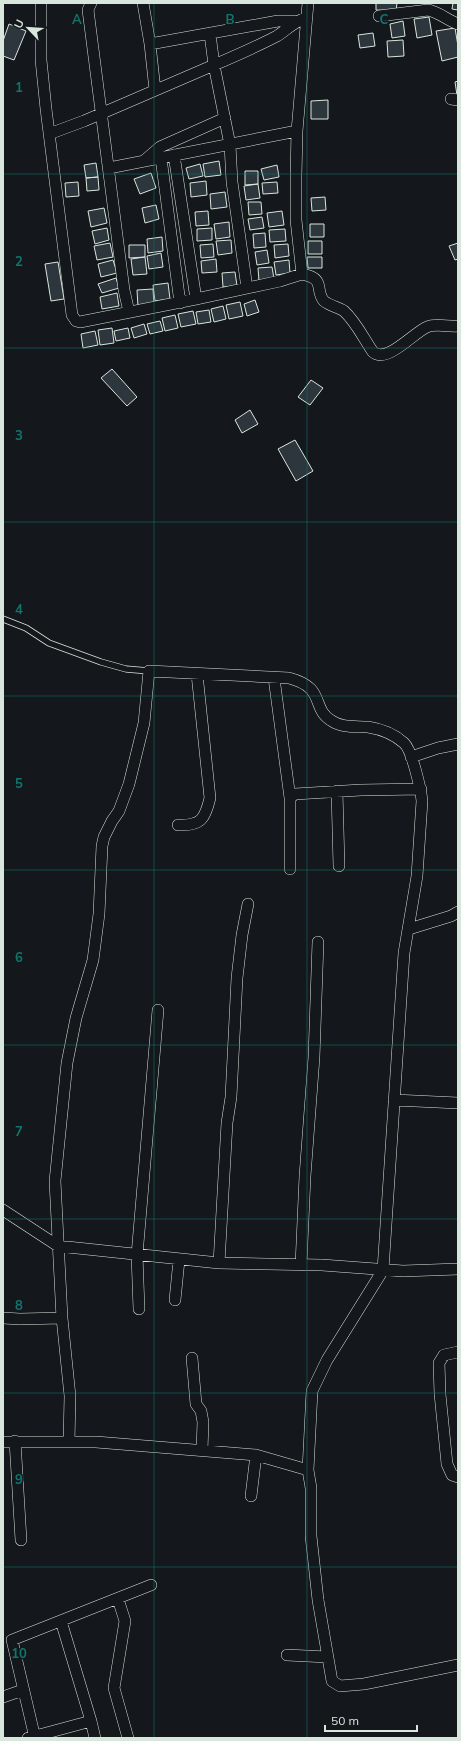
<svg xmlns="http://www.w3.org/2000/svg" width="461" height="1741" viewBox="0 0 461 1741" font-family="Mulish,sans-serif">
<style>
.building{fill:#2c363c;stroke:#d8e6dc}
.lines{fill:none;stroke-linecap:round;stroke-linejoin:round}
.lane-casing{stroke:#d8e6dc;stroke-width:7}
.street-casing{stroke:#d8e6dc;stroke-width:12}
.lane{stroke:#14181c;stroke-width:5.5}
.street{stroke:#14181c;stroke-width:11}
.grid{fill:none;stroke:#0f766e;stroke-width:1;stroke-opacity:0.55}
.grid-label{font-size:13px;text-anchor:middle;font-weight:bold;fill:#0f766e;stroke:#14181c;stroke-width:3;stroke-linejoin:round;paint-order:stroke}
</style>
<rect width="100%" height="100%" fill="#14181c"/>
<!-- building -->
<path class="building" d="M376,3H397L396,11L376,10Z
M453,3H458V10L452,9Z
M429,17L432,35L417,38L414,19Z
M403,21L405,36L392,38L390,24Z
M9,24L26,31L14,60L3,56V41Z
M455,28L458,46V57L442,61L436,31Z
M373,33L375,46L360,48L358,35Z
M403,40L404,56L388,57L387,41Z
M458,81V95H457L455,82Z
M328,100V119H311V101Z
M219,161L221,175L205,177L203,164Z
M96,163L98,177L86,178L84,165Z
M200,164L203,176L189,179L186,168Z
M277,165L279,177L264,180L261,169Z
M245,171H258V184L245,185Z
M151,173L156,188L140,194L134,179Z
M98,177L99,190L87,191L86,178Z
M206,181L207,195L191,197L190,183Z
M78,182L79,196L66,197L65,183Z
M277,182L278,193L263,194L262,183Z
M258,184L260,198L246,200L244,186Z
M225,192L227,207L211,209L210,194Z
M325,197L326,210L312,211L311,198Z
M248,202H261L262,214L249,215Z
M156,205L159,219L145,223L142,208Z
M104,208L107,223L91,227L88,211Z
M208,211L209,225L196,226L195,212Z
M282,211L284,225L269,227L267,213Z
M262,217L264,228L250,230L248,219Z
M229,222L230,237L216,239L214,224Z
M310,224H324V237H310Z
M107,228L109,240L95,244L92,231Z
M212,228V240L197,241V229Z
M285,229L286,241L270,242L269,230Z
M265,233L266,247L254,248L253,234Z
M162,237L163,251L148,253L147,239Z
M231,240L232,253L218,255L216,241Z
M308,241H322V254H308Z
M110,243L113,257L97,260L94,246Z
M458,243V259L455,260L449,246Z
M213,244L214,257L201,258L200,245Z
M288,244L289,256L275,258L274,245Z
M129,245H145V257L129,258Z
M267,250L269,263L257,265L255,252Z
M161,253L163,267L149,269L147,256Z
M145,257L147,274L133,275L131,259Z
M307,257H322V268H308Z
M216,259L217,272L202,273L201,261Z
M113,260L117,273L101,277L98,264Z
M289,260L290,273L276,275L274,262Z
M58,262L64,299L51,301L45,264Z
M272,267L274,279L259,281L258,268Z
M235,272L237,286L223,287L222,273Z
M116,278L119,288L102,293L98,284Z
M168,283L170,299L155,301L153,285Z
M153,289L154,305L138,307L137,290Z
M117,293L119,306L102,309L100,297Z
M255,300L259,312L247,316L244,304Z
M240,302L243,316L229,319L226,305Z
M223,306L226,319L214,322L211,309Z
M209,310L211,322L198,324L196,312Z
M193,311L196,324L181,327L178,314Z
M175,315L178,328L165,331L162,318Z
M160,321L163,331L150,334L147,324Z
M144,324L147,334L134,338L131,328Z
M112,328L114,343L100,345L98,330Z
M128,328L130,338L116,341L114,331Z
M95,331L98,345L83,348L81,334Z
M112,369L137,397L127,406L101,378Z
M311,380L323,388L310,405L298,397Z
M250,410L258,424L242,433L235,420Z
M295,440L313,471L296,481L278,449Z"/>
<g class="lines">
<!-- lane casing -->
<g class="lane-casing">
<path id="lane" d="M3,619L26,628L49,643L101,662L126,669L149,671"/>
</g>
<!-- street casing -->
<g class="street-casing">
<path id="street" d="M41,3V60L46,109L72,315L76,321L80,322L196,299L280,281L302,274L296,220V176L297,131L308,3
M91,3L88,10L124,290L129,312
M143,3L150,44L155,90
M379,16L428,10C439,12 447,20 458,24
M150,44L278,21H295
M451,99L458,100
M49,134L84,121L214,65L210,34
M174,155L196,299
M161,158L180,303
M145,160L160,147L225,118
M109,168L297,131
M302,274C327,279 314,290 324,301C330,306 338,307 344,311C356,322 364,339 373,352C387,364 413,333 427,327C436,323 448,327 458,326
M247,288L232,182L230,145L214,65C235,56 256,47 277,36C288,29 293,22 306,18
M274,678L290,798
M411,757L438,748L458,744
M337,791L339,866
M178,825C201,826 205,819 210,798L197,674
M290,869V798L295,794L361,790L421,789
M409,929L451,916L458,912
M394,1100L458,1103
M3,1210L58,1246L219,1263L322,1265L403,1271L458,1269
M219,1263L227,1123L231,1097L237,978L242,935L248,904
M301,1265L305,1176L314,1057L318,942
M175,1300L179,1260
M139,1309L137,1255L158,1010
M3,1318L20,1319L62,1318
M458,1352L444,1355L439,1363L440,1394L447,1464L452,1475L458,1477
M192,1358L196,1404L201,1411L203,1422L202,1450
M15,1441L21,1540
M3,1442H96L256,1455L308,1470
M69,1442L70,1396L62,1318L55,1181L67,1063L76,1018L93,960L99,914L102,846L104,837L112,821L119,811L129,784L144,723L149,671L289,678C327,688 310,708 332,721C342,728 356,726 368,727C381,729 394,734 404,743C412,750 421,790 422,801L417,876L404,953L383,1270L327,1360L312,1391L308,1470L311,1488V1536L318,1600L332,1681L340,1686L364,1684L458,1665
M251,1496L256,1455
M118,1599L125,1621L114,1688L128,1738
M61,1621L91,1721
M287,1655L327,1657
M3,1697L23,1690
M28,1738L91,1721L95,1738
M35,1738L12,1640L151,1585"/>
</g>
<!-- lane -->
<use href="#lane" class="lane"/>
<!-- street -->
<use href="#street" class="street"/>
</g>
<!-- grid -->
<path class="grid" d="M154,3V1738M307,3V1738M3,174H458M3,348H458M3,522H458M3,696H458M3,870H458M3,1045H458M3,1219H458M3,1393H458M3,1567H458"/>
<g class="grid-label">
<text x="77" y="24">A</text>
<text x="230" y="24">B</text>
<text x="384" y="24">C</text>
<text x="19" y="92">1</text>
<text x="19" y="266">2</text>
<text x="19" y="440">3</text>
<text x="19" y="614">4</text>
<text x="19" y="788">5</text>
<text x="19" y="962">6</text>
<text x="19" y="1136">7</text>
<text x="19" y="1310">8</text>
<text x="19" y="1484">9</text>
<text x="19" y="1658">10</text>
</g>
<!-- border -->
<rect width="461" height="1741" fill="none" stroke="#d8e6dc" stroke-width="8"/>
<!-- north arrow -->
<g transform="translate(28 28) rotate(295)" stroke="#14181c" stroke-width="3" paint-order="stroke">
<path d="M0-3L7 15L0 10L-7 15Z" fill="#d8e6dc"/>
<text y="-6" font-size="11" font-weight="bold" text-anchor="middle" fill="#d8e6dc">U</text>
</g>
<!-- scale -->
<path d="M325 1725v6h92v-6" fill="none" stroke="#d8e6dc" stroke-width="2"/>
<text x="331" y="1725" font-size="12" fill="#d8e6dc" stroke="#14181c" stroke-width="3" paint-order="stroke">50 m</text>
</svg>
